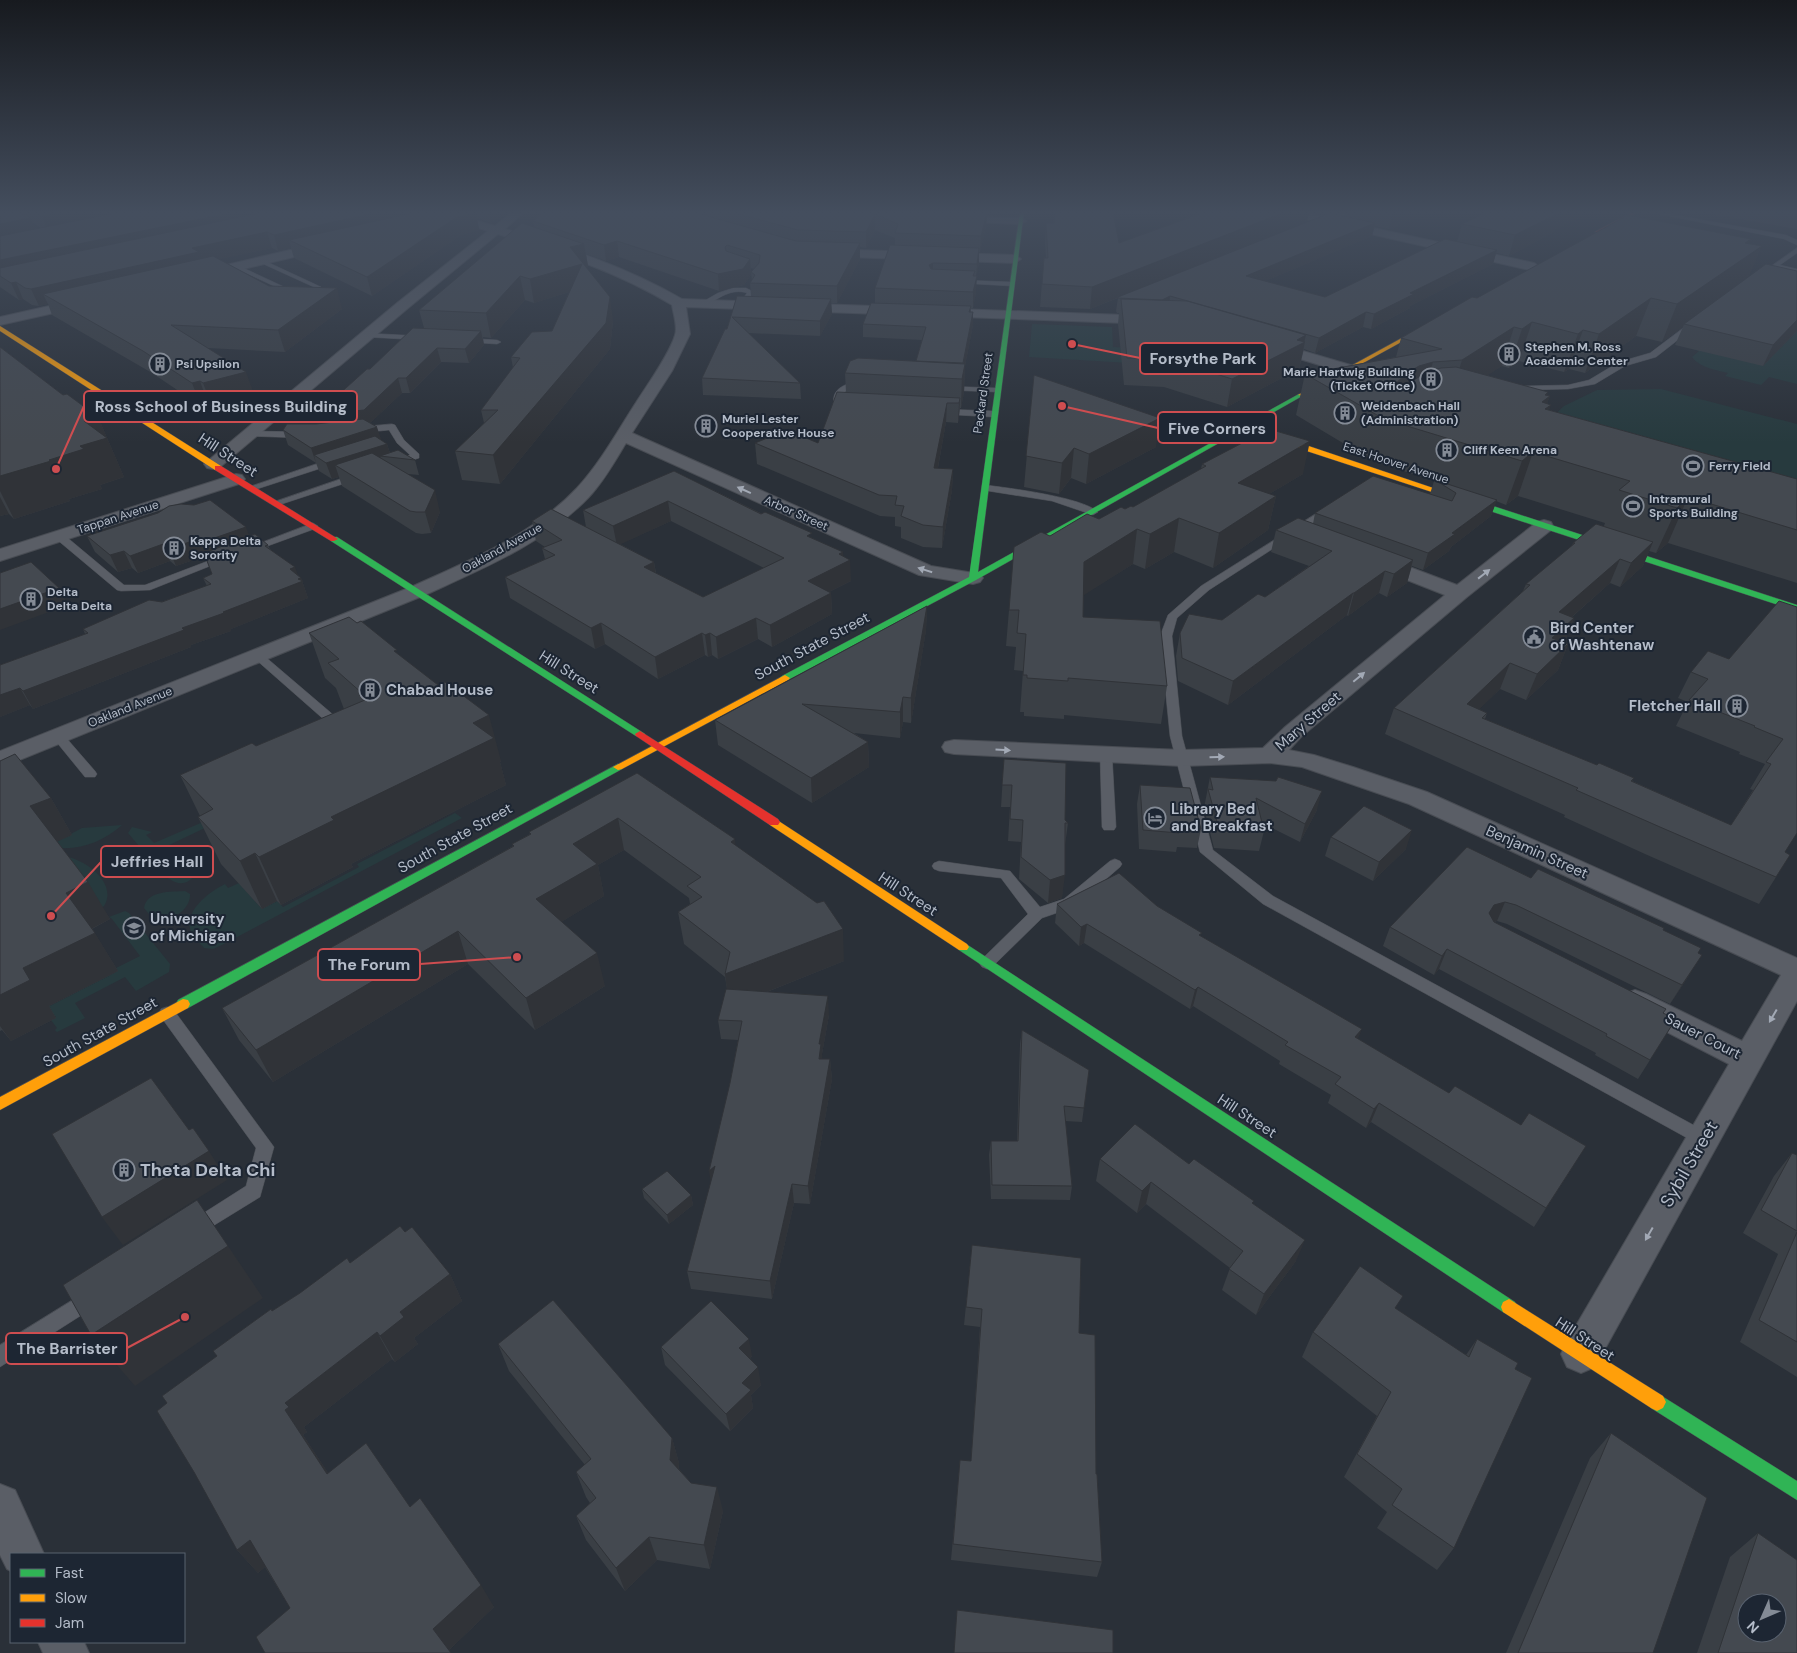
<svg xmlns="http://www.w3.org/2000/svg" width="1797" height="1653" viewBox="0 0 1797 1653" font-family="'DM Sans',sans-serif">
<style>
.green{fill:#273a3e}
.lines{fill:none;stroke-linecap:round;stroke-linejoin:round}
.lane-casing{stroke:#484c53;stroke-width:1}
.street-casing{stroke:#484c53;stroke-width:2}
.fast-casing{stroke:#484c53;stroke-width:1}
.slow-casing{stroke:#484c53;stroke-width:1}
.jam-casing{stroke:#484c53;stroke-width:1}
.lane{fill:#5a5e66;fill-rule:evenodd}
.street{fill:#5a5e66;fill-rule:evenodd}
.fast{fill:#30b455;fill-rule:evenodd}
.slow{fill:#ff9f0a;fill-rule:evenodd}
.jam{fill:#e5322d;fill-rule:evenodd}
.wall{fill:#3a3f45;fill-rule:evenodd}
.shaded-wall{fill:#303338}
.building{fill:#444950;stroke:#303338;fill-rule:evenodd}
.oneway{fill:#a2a9b5}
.labels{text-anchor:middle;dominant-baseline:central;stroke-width:4;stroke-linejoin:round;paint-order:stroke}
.far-poi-label{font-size:12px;font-weight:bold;fill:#b4bcc9;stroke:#1d2633;text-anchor:start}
.far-street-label{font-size:12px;fill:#b4bcc9;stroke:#1d2633}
.street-label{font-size:15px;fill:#b4bcc9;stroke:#1d2633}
.poi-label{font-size:15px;font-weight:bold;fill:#b4bcc9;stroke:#1d2633;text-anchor:start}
.near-street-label{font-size:18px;fill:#b4bcc9;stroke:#1d2633}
.near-poi-label{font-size:18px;font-weight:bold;fill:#b4bcc9;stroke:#1d2633;text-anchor:start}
.leader{fill:none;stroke:#ce4d50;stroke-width:2}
.callout-dot{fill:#ce4d50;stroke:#1d2633;stroke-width:2}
.callout{fill:#1d2633;stroke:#ce4d50;stroke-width:2}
.callout-label{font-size:16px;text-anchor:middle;font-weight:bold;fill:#b4bcc9}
</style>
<rect width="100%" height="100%" fill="#2a3038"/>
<!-- green -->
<path class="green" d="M1797,281V384L1769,377L1761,385L1725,376L1728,373C1716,370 1700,368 1692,357L1699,351L1689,348Z
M1032,324L1112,327L1113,347L1147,349L1146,364L1029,357Z
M1661,389L1797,424V530L1548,421L1564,406L1597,390Z
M455,813L462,818L222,945L213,949L204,948C200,943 193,938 191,932C183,911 209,892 225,884L228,888L239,883L262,909L277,901L283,907L359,867L357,864Z
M203,822L207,827L167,846H139L128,833L132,827L152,832L146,835L154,843Z
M122,825C102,843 74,853 48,846L82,828Z
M172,851L194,876C183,890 170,881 160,871L166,868L153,852Z
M68,857C87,861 118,884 104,906L101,908Z
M185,891L190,894C191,911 168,924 153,919L144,908C147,890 171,892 185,891Z
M125,911L129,913L170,964L169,972L136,991L125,977L75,1003L85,1018L57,1032L55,1030L57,1028L51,1020L56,1017L44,1009L116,972L114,969L140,956L112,919L109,917Z"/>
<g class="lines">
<!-- lane casing -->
<g class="lane-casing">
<path id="lane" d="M1649,212H1659L1786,235L1797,240V245L1784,239Z
M1797,248V253L1780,265L1797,269V273L1776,268L1763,277H1759V275Z
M259,260H263L321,287L316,288L259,262Z
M237,265L295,292L296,293L291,294L235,268L234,267Z
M960,280L1012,282L1015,284L1012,286L958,283V281Z
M733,288H746L754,292L745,307L738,305L747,293C732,288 718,298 706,306L699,304L718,293Z
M1690,323L1697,325L1656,357L1625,366L1595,384L1568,389L1525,390L1518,394L1514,392L1523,386L1568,385L1589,380L1619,362L1650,353Z
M363,333L421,336L425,338L421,340L366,337L362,335Z
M462,338L497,340L501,342L497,344L465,342L461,340Z
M864,382H867V386C855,388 840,387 842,404L845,406L844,408L835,407C828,388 849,381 864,382Z
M942,386L997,388L1001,390L997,392L945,390H942Z
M942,409L993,411L997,414L993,417L939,414V410Z
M392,424L395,425L404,440L419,454V458L398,465H392V461L410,455L397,443L389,430L360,433L356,430L360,427Z
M249,431L304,432L308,435L304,438L246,436V432Z
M334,458L337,459V463L254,490L251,491L246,488Z
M358,473L363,476L361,478L279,505H273L271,503Z
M985,485C1009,488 1082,497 1098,512L1093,515L1052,501L982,490V486Z
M1330,505L1335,508L1333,510L1209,590L1177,618L1172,636L1182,736L1213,850L1273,896L1710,1134L1713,1139L1710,1144L1704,1146L1698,1144L1263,904L1200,852L1170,736L1160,636L1168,615L1201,586Z
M313,523L318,526L317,528L254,551L250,552L245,549Z
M59,533L63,534L124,585H145L221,556L225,555L230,558L150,590L121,591L117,590L55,538V534Z
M258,653L262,654L337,718L339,721L337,724H329L254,658L252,656L254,654Z
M58,732L62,733L95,771L97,774L95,777H85L54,739L52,736L54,733Z
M1106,750L1112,754L1116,827L1114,830H1104L1102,827L1100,754Z
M1115,859L1120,861L1122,864L1120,867L1074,907L1042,918L992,967L987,969L982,967L979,963L982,959L1028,914L1001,878L939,871L934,869L932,866L934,863L939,861L1010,871L1040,907L1064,899L1110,861Z
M167,1007L173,1009L274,1147L260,1197L195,1237L188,1235L186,1229L188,1223L246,1186L256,1148L161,1017L159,1013L161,1009Z
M92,1288L99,1290L102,1297L99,1304L0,1367V1345Z"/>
</g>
<!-- street casing -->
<g class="street-casing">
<path id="street" d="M433,212H448L495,226L512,212H524L505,229C567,247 626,267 682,299L1153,316L1160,320L1153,324L686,307L690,334L672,371L632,433L931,566L980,574L983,578L980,582L973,584L919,575L626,443C615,461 604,481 589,497C545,543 482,569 425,595L0,768V751L411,587C468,561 533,535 577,488C601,462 618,430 637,401C648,384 670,353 675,335C678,327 673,313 672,305C618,272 559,253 498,234L407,309L219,468L213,469L207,468L204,464L397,303L488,231L434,214Z
M1281,212H1301L1324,217L1338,212H1352L1351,214L1337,220L1534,263L1540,267L1534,271L1326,224L1306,232L1300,228L1313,221L1283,214Z
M951,216L1020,218L1026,221L1020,224L947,221L945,219L947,217Z
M328,241L332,242L334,245L332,248L201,279L195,275L196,272Z
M824,249L1015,255L1021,259L1015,263L820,256L818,253L820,250Z
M85,298L90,299L92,302L90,305L0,325V317Z
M1269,341L1354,366L1357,369L1354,372L1349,374L1264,348L1262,345L1264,342Z
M236,474L242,475L245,479L242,483L0,561V549Z
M1544,520L1551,522L1553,526L1551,530L1467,597L1301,737L1289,750L1314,755L1353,767L1427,792L1797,958V1001L1595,1367L1581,1373L1567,1367L1561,1354L1567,1341L1729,1064L1624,1010L1620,1002L1624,994L1635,990L1646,994L1742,1041L1781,975L1409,804L1302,767L1270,763L1182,766L954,754L945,752L942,747L945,742L954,740L1182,750L1263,748L1285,727L1445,595L1369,565L1366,561L1369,557L1376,555L1383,557L1457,585L1537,522Z
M0,1484L15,1490L44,1554H11V1571L7,1569L0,1555Z
M38,1642H84L89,1653H43Z"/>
</g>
<!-- fast casing -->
<g class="fast-casing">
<path id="fast" d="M1020,212H1024L978,572L1299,394L1304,395L976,580L788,680H782L780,678L782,676L969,577Z
M1444,492H1450L1797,605V611L1444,496Z
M331,537H337L645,734L644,736H636L331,541Z
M618,764L623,767L622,769L188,1008L183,1009L178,1008L176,1004L178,1000Z
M963,942L1515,1302L1517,1307L1515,1312L1509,1315L1503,1312L959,950L957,947L959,944Z
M1657,1393L1797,1481V1500L1651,1408L1648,1402L1651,1396Z"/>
</g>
<!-- slow casing -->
<g class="slow-casing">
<path id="slow" d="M1431,322L1436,323L1303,396L1298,395Z
M0,326L221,466L222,468L215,470L0,331Z
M1270,435H1276L1451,494L1444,496L1270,439Z
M785,675L790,678L788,680L622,769L618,770L613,767Z
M774,818L967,944L969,947L967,950H959L770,825L768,822L770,819Z
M183,999L188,1000L190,1004L188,1008L0,1110V1097Z
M1509,1299L1663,1396L1666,1402L1663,1408L1657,1411L1651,1408L1503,1312L1501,1307L1503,1302Z"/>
</g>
<!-- jam casing -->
<g class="jam-casing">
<path id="jam" d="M1633,212H1638L1600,233L1595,232Z
M215,466H221L338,539L334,541H331L215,470Z
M640,731L778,819L780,822L778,825H770L636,736L635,734Z"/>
</g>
<!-- lane -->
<use href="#lane" class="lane"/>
<!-- street -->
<use href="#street" class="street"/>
<!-- fast -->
<use href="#fast" class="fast"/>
<!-- slow -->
<use href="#slow" class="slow"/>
<!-- jam -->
<use href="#jam" class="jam"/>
</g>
<!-- wall -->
<path class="wall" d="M0,212H508L491,223L477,218L479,230L461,235L372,296L294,258L291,248L278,251L272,248L219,259L269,286L342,309L285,352L208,348L254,394L212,406L208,404L201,406L152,373L52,315L48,304L39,306L32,305L23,299L19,300L0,287ZM32,222L41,228L35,229Z
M543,212H990V214L987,215L986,226L980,252H979V264L976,276V292L973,308H971V312L973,325L965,366L964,392L961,408H960L958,423L946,422L938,468L953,469L952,490L942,548L923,547L901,538V527L895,526V517L880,516L757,464L755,443H818L846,392L845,373L916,361L922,340L863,337V324L875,303V288L895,245V238L875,230L866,248L860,247V259L837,303H831L832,314L820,336L748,333L800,383L801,399L703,395L702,378L727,329L737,296L751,297L750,283L752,280L751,272L754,269L751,268V275L744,285L719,291L619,257L606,261L586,254L588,266L586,267L613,321L610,349L500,484L462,480L455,451L484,423L481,410L513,368L511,357L552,331L569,292L534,303L525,300L491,338L483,337L484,345L469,363L441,362L410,393H402L370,423L381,440L387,444L390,453L415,460L419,475L408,474L440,512L431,533L422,534L416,533L342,486L339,477L332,479L319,471L316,463L288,445L283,430L319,424L316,415L370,369L424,328L419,310L534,227L533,221Z
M1054,212H1113L1119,243L1197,214L1186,212H1334L1325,215L1309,212L1307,221L1214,259L1344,217L1346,212H1431L1389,229L1375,226L1372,236L1265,281L1325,297L1457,242L1462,224L1487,212H1590L1555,230L1554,232L1509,256L1496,253L1493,264L1410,306V308L1371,329L1363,327L1315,353L1304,349L1299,369L1227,407L1164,387L1124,385L1118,324L1119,313H1117L1116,311L1118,298L1090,309L1040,307L1044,258H1046L1045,243L1046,223H1053Z
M1701,212H1797V229Z
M1749,244V277L1797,331L1763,366L1675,345L1683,327L1662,342L1636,336L1585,373L1569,369L1564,372L1519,361L1509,368L1502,366L1487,375L1550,396L1547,403L1549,410L1797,479V583L1668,543L1656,553L1649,551L1643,566L1620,587L1610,583L1572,617L1574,618L1564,643L1568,644L1558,670L1526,700L1500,689L1479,709L1487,713L1485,719L1597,765L1634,778L1632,781L1731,825L1753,790L1750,789L1765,764L1739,754L1740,752L1676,726L1688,702L1678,698L1691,672L1729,659L1797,607L1785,852L1790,855L1759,904L1645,854L1564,817L1565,815L1385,734L1394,708L1523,591L1526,584L1572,546L1573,543L1604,526L1605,523L1518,496L1506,505L1496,501L1491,516L1451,547L1449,551L1423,570L1412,566L1407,583L1387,597L1379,593L1348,616L1347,615L1228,705L1178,681L1176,656L1180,633L1222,620L1265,597L1309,566L1271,552L1276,530L1313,524L1315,513L1430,494L1434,481L1373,461L1296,415L1305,374L1396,357L1401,338L1477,298Z
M0,347L63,395L98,417L124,477L100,485L102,489L69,499L70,501L14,519L9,514L0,516Z
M1034,375L1156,447L1086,484L1071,478L1059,494L1024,487Z
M1202,464L1303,474L1269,494L1276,496L1268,530L1213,568L1174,552L1145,569L1133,564L1083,595V617L1167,686L1161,724L1064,715V719L1024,716V712H1020L1023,671L1014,670L1016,647L1006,646L1009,610L1050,536L1099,519L1125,509L1133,507L1201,469Z
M674,471L812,538L843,557L851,581L829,592L831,593L832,614L772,647L758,639L718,659L712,655L708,657L705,655L658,679L605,644L595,649L510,598L505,577L545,559L542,548L545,547L536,541L532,521L586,527L583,510ZM671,521L764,568L703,597L656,573L654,562L620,544Z
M87,536H249L268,545L270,549L301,578L308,598L231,629V631L191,645V647L33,709L30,705L0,717V665L85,634L83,629L207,586L203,578L212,574L205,556L176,566L170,561L138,573L132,568L118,572L95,552Z
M927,606L926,630L911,723L903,722L900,738L854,733L868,742L869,767L812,803L718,745L715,720Z
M309,633L399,655L501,761L500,762L506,785L351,864L353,867L281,905L277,901L262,909L221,864L198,817L200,816L180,775L256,746L344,709L336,688L325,678Z
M1004,759L1068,823L1065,845L1062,898L1048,903L1019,879L1021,842L1008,841L1010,807H1001Z
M0,761L51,798L72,835L57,841L110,919L92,929L118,971L49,1006L56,1018L11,1041L2,1030L0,1031Z
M637,773L735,839V845L844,961L767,992L829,1015L822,1054V1059H830L832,1079L810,1204L794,1203L772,1299L691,1289L687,1271L711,1184L738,1040L721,1039L718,1020L727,989L725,977L684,944L678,912L690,904L689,898L624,850L598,865L604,896L561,922L605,986L535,1030L468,964L273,1082L239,1040L222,1008L513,846L512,844L530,834L529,832Z
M1210,777L1317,810L1300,842L1262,823L1264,831L1259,851L1214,848L1204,808Z
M1140,785L1201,829L1197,848L1177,847L1176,852L1139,849L1137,804Z
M1331,837L1406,849L1373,881L1325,856Z
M1531,878L1663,930L1698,953L1690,974L1670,1004L1507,924L1497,921L1494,922L1663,1013L1666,1022L1672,1025L1638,1079L1595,1055L1596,1053L1439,969L1434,975L1383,946L1390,927Z
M1057,904L1157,906L1201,937L1358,1039L1449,1093L1574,1165L1534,1227L1371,1122L1366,1128L1328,1103L1331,1095L1279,1064L1280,1061L1193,1006L1190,1009L1084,943L1079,946L1055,923Z
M1022,1030L1089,1070L1082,1122L1065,1121L1072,1186L1070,1200L991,1199L989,1155L991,1141H1017L1020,1044Z
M1792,1153L1797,1155V1377L1740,1342L1778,1254L1743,1233L1774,1176Z
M1100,1159L1189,1164L1253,1204L1296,1261L1256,1315L1222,1290L1230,1268L1146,1204L1137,1213L1096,1181Z
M642,1189L691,1195L693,1205L669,1224L644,1198Z
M972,1245L1079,1333L1096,1474L1102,1562L1097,1577L951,1560L960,1460L971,1461L980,1327L964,1325Z
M350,1263L450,1274L462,1301L414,1338L418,1344L395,1362L392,1359L304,1427L307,1432L303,1435L328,1473L410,1507L494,1607L449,1650L451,1653H265L290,1608L265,1567L258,1573L237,1550L167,1403L217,1356L272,1311Z
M1396,1309L1466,1355L1477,1339L1454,1548L1437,1570L1377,1528L1387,1512L1344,1477L1377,1416L1302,1357L1313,1332Z
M498,1344L672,1438L679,1463V1469L691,1483L723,1511L710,1569L657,1560L625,1591L586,1540L576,1516L590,1503L586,1497L576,1472L585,1465L509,1371Z
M661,1347L752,1356L750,1358L761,1385L751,1395L753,1408L730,1431L665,1365Z
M1611,1433L1653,1653H1506L1590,1458Z
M1758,1533L1797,1653H1697L1730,1557Z"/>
<!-- shaded-wall -->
<path class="shaded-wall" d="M67,212H150L48,232L42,216Z
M235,212H310L0,276V260Z
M379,212H433L289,240L291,248L278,251L274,235Z
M489,212H508L491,223Z
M987,212L986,226L980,252L981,236Z
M1285,212H1309L1307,221L1090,309L1092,287Z
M1326,212H1334L1325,215Z
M1393,212H1431L1389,229Z
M1558,212H1590L1555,230L1554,232L1509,256L1515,235Z
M476,213L479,230L461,235L372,296L367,277L457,217Z
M875,214V230L866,248V232Z
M31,218L37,234L0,241V224Z
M1375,223L1372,236L1244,290L1246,276Z
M267,232L272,248L203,263L43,294L48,304L39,306L31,289L192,248Z
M1751,239L1742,260L1762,246L1747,281L1684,324L1683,327L1662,342L1677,304L1745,243Z
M617,241L619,257L606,261L604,245Z
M860,243V259L837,303V286Z
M584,244L588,266L582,268L585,287L534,303L530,279L570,247Z
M979,248V264L976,279L977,264Z
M1497,250L1493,264L1410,306V308L1371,329L1374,314L1410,293Z
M750,259L751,275L744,285L719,291L718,274Z
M933,263V278L929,265Z
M520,276L525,300L491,338L486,313Z
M977,276L976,292L973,308V292Z
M16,282L23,299L19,300L11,283Z
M337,288L342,309L285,352L278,330Z
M1170,296L1169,310L1162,300Z
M610,297L613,321L610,349L500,484L493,455Z
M1651,298L1636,336L1585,373L1599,334Z
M831,299L832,314L820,336V321Z
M973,312V325L965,366L964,392L961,408L962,371Z
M1366,312L1363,327L1315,353L1319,338Z
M1797,320V331L1763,366L1773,345Z
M1532,322L1519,361L1509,368L1522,329Z
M1514,327L1502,366L1450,400L1462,360Z
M1583,330L1569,369L1564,372L1578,334Z
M481,331L484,345L469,363L465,349Z
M1306,335L1304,343L1305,342L1299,369L1227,407L1232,379Z
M437,348L441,362L410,393L406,378Z
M1433,362L1421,402L1395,384L1407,373L1419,366Z
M246,372L254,394L212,406L203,383Z
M398,378L402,393L368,425L321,430L316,415Z
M200,381L208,404L201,406L192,383Z
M1548,392L1546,399L1550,396L1545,409L1551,405L1536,447L1527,444L1545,395Z
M960,398L959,417L958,423L959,403Z
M947,403L946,422L934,489V468Z
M98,417L124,477L100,485L102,489L69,499L70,501L14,519L0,491V476L49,460L80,446L84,421Z
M1160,418L1156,447L1086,484L1089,454Z
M377,427L382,442L314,455L316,463L311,448Z
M1310,441L1303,474L1232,516L1238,483Z
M387,444L391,457L380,456L382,463L335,465L339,477L332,479L326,463Z
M1074,448L1071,478L1059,494L1062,463Z
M1533,452L1518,496L1506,505L1522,461Z
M953,469L952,490L942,548L943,527Z
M435,490L440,512L431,533L425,512Z
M1276,496L1268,530L1213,568L1219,533Z
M0,497L9,514L0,516Z
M1688,497L1668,543L1656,553L1677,508Z
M1497,500L1491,516L1451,547L1449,551L1423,570L1428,553L1452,533Z
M668,501L671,521L617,546L613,526Z
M1179,518L1174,552L1145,569L1150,534Z
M246,527L252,544L205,556L176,566L169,549L198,539Z
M1137,529L1133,564L1081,597L1084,562Z
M1653,542L1643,566L1620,587L1631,563Z
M163,544L170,561L138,573L130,556Z
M124,551L132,568L118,572L110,555Z
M843,552L844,563L850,560L851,581L809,602L808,581L839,554Z
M1620,559L1610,583L1549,637L1559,612Z
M1413,560L1407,583L1387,597L1394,574Z
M654,562L657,583L644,567Z
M295,567L299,578H301L308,598L231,629V631L191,645V647L33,709L23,691L223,612L290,569Z
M1385,571L1379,593L1348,616L1354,593Z
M59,588L68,605L0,630V609Z
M831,593L832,614L772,647L770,625Z
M1353,593L1347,615L1228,705L1233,681Z
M927,606L926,630L911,723V698Z
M756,618L758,639L718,659L716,637Z
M1574,618L1564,643L1552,638Z
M601,623L605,644L595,649L591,628Z
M702,633L705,655L658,679L655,657Z
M710,633L712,655L708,657L705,635Z
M1568,644L1558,670L1526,700L1537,674Z
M1510,663L1500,689L1457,731L1467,704Z
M20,688L30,705L0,717V695Z
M903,697V722L900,738V712Z
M489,715L501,761L500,762L506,785L351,864L353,867L281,905L259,857L331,817L473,723Z
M868,742L869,767L812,803L811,778Z
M1322,791L1317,810L1300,842L1305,824Z
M51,798L72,835L52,844L30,806Z
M618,818L624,850L598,865L604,896L545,932L536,899L573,844Z
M1412,830L1406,849L1373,881L1379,862Z
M735,839L738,871L731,842Z
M255,853L277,901L262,909L240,861Z
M1065,875L1062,898L1048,903L1050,880Z
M88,882L110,919L89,930L66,893Z
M1505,902L1497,921L1485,924L1489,913L1494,905Z
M1087,924L1084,943L1079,946L1081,927Z
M843,929L844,961L729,1007L725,974Z
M458,931L468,964L273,1082L256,1050Z
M95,933L118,971L49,1006L56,1018L11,1041L0,1026V995L23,968Z
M1447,949L1439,969L1434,975L1442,956Z
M597,953L605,986L535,1030L526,998Z
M1702,955L1690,974L1670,1004L1682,985Z
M1198,987L1193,1006L1190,1009L1195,990Z
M828,996L829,1015L822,1054L823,1063L821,1078L819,1044Z
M1362,1029L1354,1048L1355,1037Z
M830,1059L832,1079L810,1204L808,1186Z
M1379,1103L1371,1122L1366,1128L1374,1109Z
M1586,1146L1574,1165L1534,1227L1546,1208Z
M209,1151L227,1180L123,1245L102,1217Z
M715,1166L712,1190L709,1171Z
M1151,1182L1146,1204L1137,1213L1142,1191Z
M792,1184L794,1203L772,1299L770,1281Z
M691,1195L693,1205L669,1224L667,1215Z
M1305,1240L1296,1261L1256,1315L1264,1294Z
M228,1246L263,1298L135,1386L91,1335Z
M450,1274L462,1301L414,1338L418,1344L395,1362L380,1336L400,1312Z
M377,1332L392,1359L304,1427L307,1432L303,1435L345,1498L327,1474L285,1410V1403Z
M749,1339L752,1356L742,1366L739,1348Z
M758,1367L761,1385L751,1395L753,1408L730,1431L726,1414L742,1383Z
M672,1438L679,1463L678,1485L670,1460Z
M717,1487L723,1511L710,1569L704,1545Z
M649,1537L657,1560L625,1591L616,1568Z
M250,1540L270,1563L258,1573L237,1550Z
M481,1585L494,1607L449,1650L451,1653L433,1629Z"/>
<!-- building -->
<path class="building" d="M0,212H19L31,218L0,224Z
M33,212H67L42,216Z
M120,212H235L0,260V236Z
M263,212H379L274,235L267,232L192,248L199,252L31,289L25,288L16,282L11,283L0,276V268Z
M417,212H471L476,213L457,217L367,277L289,240Z
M543,212H693L796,241L860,243L837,286L750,283L755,275L751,272L759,263L760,255L727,245L725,247L726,251L750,259L743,269L718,274L617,241L604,245L533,221Z
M731,212H987L981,236L895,233L898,224L875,214L866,232L798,230Z
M1055,212H1113L1119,243L1205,212H1285L1092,287L1042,284L1044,258H1048L1046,223H1054Z
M1487,212H1561L1515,235L1462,224Z
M1330,213L1375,223L1246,276L1325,297L1445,239L1497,250L1410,293L1414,294L1374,314L1366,312L1319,338L1170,296L1162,300L1118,298V297Z
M1628,215L1751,239L1745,243L1762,246L1677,304L1651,298L1599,334L1583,330L1578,334L1532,322L1522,329L1514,327L1462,360L1433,362L1419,366L1407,373L1395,384L1405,386L1428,371L1441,368L1456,367L1548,392L1545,395L1550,396L1542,402L1551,405L1545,409L1797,479V530L1688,497L1677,508L1619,490L1630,481L1533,452L1522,461L1384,419L1305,374L1442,349L1401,338L1472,297L1477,298Z
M522,223L584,244L570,247L610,297L606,323L493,455L455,451L498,410H481L520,358L511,357L532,332L552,331L582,264L530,279L520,276L486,313L419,310Z
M890,245L979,248L977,264L933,263L929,265L931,269L975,271L973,276H977L973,292L875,288Z
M213,256L269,286L337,288L278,330L171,325L246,372L203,383L200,381L192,383L143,351L43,294Z
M1766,264L1797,271V320L1773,345L1684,324Z
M737,296L831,299L820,321L732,317L800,383L702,378L725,329H727Z
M1121,299L1187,301L1306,335L1297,340L1305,342L1232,379L1168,359L1127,358Z
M871,303L971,306L969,312H973L963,363L916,361L926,327L863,324Z
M413,328L481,331L465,349L437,348L406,378H398L364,410L316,415L367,369H370Z
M0,347L63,395L67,394L98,417L84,421L107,438L80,446L84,449L49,460L51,461L0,476Z
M858,358L965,364L962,379L845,373L850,361Z
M1034,375L1160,418L1089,454L1074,448L1062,463L1026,456Z
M837,392L960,398L959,403H947L934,468L953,469L943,527L923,525L901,516L904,506L895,505L897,496L879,495L755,443L787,430L818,443Z
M363,419L377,427L311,448L283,430L287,424H316Z
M1269,429L1310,441L1238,483L1276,496L1219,533L1179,518L1150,534L1137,529L1084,562L1083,617L1160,621L1167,686L1068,678V681L1027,678V675H1023L1026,634L1017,633L1019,610H1009L1014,547L1041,532L1050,536L1087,514L1099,519L1121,507L1125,509L1131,506L1133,507L1206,466L1202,464Z
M375,436L387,444L326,463L314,455Z
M398,450L415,460L380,456Z
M372,453L435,490L425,512H416L410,511L335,465Z
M674,471L761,514L765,512L812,533L807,536L843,552L839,554L850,560L808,581L831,593L770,625L756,618L716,637L710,633L705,635L702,633L655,657L601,623L591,628L505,577L555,555L542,548L562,540L532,521L551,509L654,562L644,567L703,597L784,558L668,501L613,526L583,510Z
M1373,476L1452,501L1456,493L1435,480L1497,500L1452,533L1455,534L1428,553L1315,513Z
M210,500L246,527L200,543L198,539L169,549L163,544L130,556L124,551L110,555L87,536L158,513L169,506L181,504L194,505Z
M1298,518L1413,560L1394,574L1385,571L1354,593H1353L1233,681L1182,658L1180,633L1189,614L1222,620L1258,594L1265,597L1332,551L1276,530Z
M1596,524L1653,542L1631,563L1620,559L1559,612L1574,618L1552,638L1568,644L1537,674L1510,663L1467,704L1487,713L1482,718L1597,765L1599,763L1634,778L1631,781L1731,825L1771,764L1766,762L1783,739L1754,727L1755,726L1689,700L1708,679L1691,672L1708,651L1729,659L1779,601L1797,607V833L1785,852L1790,855L1776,877L1660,827L1576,790L1578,788L1394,708L1530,585L1526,584L1575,543H1573Z
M255,534L268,545L265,546L295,567L290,569L301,578L298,579L303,581L223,612L224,613L182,628L184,630L23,691L20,688L0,695V665L88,633L83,629L149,600L162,602L211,584L203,578L212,574L204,553Z
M31,562L59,588L0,609V573Z
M927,606L911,698L903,697L900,712L802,704L868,742L811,778L715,720Z
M349,617L357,623L361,621L397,650L394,651L438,685L445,682L489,715L473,723L494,738L331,817L334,820L259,857L255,853L240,861L198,817L213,809L180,775L252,743L256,746L365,700L359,695L363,694L328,663L339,659L309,633Z
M15,754L51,798L30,806L88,882L66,893L95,933L23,968L30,980L0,995V761Z
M1004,759L1066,763L1065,820L1068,823H1065V875L1050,880L1021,857L1023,820L1010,819L1012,785H1002Z
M637,773L735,839L731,842L817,903L824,901L843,929L725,974L730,952L678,912L702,897L687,886L701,877L618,818L573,844L597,864L536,899L597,953L526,998L458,931L256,1050L222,1008L514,846L512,844L531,834L529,832Z
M1210,777L1276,781L1278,777L1322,791L1305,824L1256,798L1264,831L1219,829L1208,789L1213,790Z
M1140,785L1190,788L1201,829L1179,827V833L1143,830Z
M1364,806L1412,830L1379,862L1331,837Z
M1467,847L1531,878L1538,869L1664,928L1663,930L1701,948L1698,953L1702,955L1682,985L1516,905L1505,902L1494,905L1489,913L1494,922L1666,1009L1663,1013L1669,1016L1666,1022L1672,1025L1650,1060L1606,1036L1607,1034L1447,949L1442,956L1390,927Z
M1119,873L1157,906L1202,933L1199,935L1362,1029L1355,1037L1449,1093L1455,1086L1521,1125L1529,1113L1586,1146L1546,1208L1379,1103L1374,1109L1335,1084L1341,1077L1285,1045L1288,1042L1198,987L1195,990L1087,924L1081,927L1057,904Z
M726,989L828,996L819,1044H821L819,1059H830L808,1186L792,1184L770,1281L687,1271L715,1166L709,1171L730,1083L742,1021L718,1020Z
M1022,1030L1089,1070L1084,1108L1064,1106L1072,1186L992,1185L991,1141H1018Z
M151,1078L189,1130L193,1128L209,1151L102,1217L52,1134Z
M1135,1124L1189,1164L1194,1159L1254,1201L1252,1203L1305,1240L1264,1294L1229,1269L1243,1251L1151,1182L1142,1191L1100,1159Z
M1792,1153L1797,1155V1231L1761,1210Z
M667,1171L691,1195L667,1215L642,1189Z
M197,1200L228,1246L91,1335L63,1285Z
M400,1226L405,1232L412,1227L450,1274L400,1312L404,1317L380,1336L377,1332L285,1403L289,1407L285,1410L327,1474L366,1443L410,1507L420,1498L481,1585L433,1629L451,1653H265L256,1637L290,1608L250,1540L237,1550L194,1472L157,1411L167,1403L162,1396L217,1356L213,1351L271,1309L272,1311L300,1293L347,1258L350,1263Z
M1797,1232V1342L1759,1320Z
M972,1245L1081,1258L1079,1333L1095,1335L1096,1474H1097L1102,1562L953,1544L960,1460L971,1461L982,1309L966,1307Z
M1360,1266L1403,1296L1395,1308L1469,1357L1477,1339L1518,1363L1515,1369L1532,1378L1454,1548L1392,1505L1402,1489L1357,1454L1391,1392L1313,1332Z
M553,1300L672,1438L670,1460L691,1483L717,1487L704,1545L649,1537L616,1568L576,1516L596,1498L576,1472L591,1459L498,1344Z
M711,1301L749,1339L739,1348L758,1367L742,1383L751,1390L726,1414L661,1347Z
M1611,1433L1707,1498L1653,1653H1518Z
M1758,1533L1797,1560V1653H1718ZM1747,1603H1777V1633H1747Z
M957,1610L1113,1630V1653H954Z"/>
<!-- one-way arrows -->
<defs><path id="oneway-solid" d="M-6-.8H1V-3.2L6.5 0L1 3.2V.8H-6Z" transform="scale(1.25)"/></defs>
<g class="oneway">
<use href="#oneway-solid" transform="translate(744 490) rotate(-156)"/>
<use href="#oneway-solid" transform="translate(925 570) rotate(-163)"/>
<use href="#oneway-solid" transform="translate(1484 574) rotate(-38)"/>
<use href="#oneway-solid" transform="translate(1359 677) rotate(-40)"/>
<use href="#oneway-solid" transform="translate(1003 750) rotate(3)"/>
<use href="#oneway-solid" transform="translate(1217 757) rotate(-2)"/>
<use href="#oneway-solid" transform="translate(1773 1016) rotate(120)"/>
<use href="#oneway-solid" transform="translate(1649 1234) rotate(120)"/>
</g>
<!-- sky -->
<linearGradient id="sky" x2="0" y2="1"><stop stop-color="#171a1f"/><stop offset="0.48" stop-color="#444e5e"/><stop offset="1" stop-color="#444e5e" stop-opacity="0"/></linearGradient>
<rect width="1797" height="443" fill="url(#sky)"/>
<!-- icons -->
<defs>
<g id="building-ring" transform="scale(1.125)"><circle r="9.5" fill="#1d2633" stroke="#848b96" stroke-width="1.5"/><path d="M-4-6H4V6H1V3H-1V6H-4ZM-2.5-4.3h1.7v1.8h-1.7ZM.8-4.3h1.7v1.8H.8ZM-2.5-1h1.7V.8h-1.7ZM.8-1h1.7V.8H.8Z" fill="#848b96"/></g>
<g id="stadium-ring" transform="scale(1.125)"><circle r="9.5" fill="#1d2633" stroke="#848b96" stroke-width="1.5"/><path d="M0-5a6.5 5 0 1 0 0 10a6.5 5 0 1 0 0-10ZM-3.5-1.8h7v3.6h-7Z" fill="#848b96"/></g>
<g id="civic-ring" transform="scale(1.125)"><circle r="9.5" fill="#1d2633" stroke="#848b96" stroke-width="1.5"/><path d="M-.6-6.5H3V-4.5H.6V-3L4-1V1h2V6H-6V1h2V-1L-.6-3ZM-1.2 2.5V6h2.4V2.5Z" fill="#848b96"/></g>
<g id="hotel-ring" transform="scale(1.125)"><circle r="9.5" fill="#1d2633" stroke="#848b96" stroke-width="1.5"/><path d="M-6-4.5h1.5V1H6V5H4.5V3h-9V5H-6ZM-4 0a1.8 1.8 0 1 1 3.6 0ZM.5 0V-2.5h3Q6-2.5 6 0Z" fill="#848b96"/></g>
<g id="university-ring" transform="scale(1.125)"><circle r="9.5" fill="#1d2633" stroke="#848b96" stroke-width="1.5"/><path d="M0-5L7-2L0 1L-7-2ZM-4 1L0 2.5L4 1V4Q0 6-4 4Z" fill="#848b96"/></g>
</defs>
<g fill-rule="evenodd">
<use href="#building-ring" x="1509" y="354"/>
<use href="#building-ring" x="160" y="364"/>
<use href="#building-ring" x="1431" y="379"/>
<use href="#building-ring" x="1345" y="413"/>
<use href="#building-ring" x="706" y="426"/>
<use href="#building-ring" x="1447" y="450"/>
<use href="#stadium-ring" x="1693" y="466"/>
<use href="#stadium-ring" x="1633" y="506"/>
<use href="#building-ring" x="174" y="548"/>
<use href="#building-ring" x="31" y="599"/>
<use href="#civic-ring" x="1534" y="637"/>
<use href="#building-ring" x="370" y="690"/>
<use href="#building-ring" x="1737" y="706"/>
<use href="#hotel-ring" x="1155" y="818"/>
<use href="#university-ring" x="134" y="928"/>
<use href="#building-ring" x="124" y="1170"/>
</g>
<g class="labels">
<!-- far-poi labels -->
<g class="far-poi-label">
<text x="1525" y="347">Stephen M. Ross<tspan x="1525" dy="14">Academic Center</tspan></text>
<text x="176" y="364">Psi Upsilon</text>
<text x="1415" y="372" text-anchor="end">Marie Hartwig Building<tspan x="1415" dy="14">(Ticket Office)</tspan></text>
<text x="1361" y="406">Weidenbach Hall<tspan x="1361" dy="14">(Administration)</tspan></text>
<text x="722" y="419">Muriel Lester<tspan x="722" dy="14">Cooperative House</tspan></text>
<text x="1463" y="450">Cliff Keen Arena</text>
<text x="1709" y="466">Ferry Field</text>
<text x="1649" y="499">Intramural<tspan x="1649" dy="14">Sports Building</tspan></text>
<text x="190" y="541">Kappa Delta<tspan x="190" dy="14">Sorority</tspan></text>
<text x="47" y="592">Delta<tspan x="47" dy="14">Delta Delta</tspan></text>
</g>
<!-- far-street labels -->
<g class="far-street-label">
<text transform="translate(983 393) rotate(-82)">Packard Street</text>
<text transform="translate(1396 463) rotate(18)">East Hoover Avenue</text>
<text transform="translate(796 513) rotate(24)">Arbor Street</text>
<text transform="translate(118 517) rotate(-18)">Tappan Avenue</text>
<text transform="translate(502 548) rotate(-29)">Oakland Avenue</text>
<text transform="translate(130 707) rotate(-22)">Oakland Avenue</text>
</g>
<!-- street labels -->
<g class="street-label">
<text transform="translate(228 455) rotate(33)">Hill Street</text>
<text transform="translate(812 646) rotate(-28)">South State Street</text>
<text transform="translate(569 672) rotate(32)">Hill Street</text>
<text transform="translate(1308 721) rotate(-41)">Mary Street</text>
<text transform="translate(455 838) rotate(-29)">South State Street</text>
<text transform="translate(1537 852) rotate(24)">Benjamin Street</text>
<text transform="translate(908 894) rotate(33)">Hill Street</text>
<text transform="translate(100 1032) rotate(-29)">South State Street</text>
<text transform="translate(1703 1036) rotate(27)">Sauer Court</text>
<text transform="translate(1247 1116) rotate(33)">Hill Street</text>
<text transform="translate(1585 1339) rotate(33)">Hill Street</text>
</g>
<!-- poi labels -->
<g class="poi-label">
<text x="1550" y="628">Bird Center<tspan x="1550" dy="17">of Washtenaw</tspan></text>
<text x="386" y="690">Chabad House</text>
<text x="1721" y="706" text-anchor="end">Fletcher Hall</text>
<text x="1171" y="809">Library Bed<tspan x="1171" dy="17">and Breakfast</tspan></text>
<text x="150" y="919">University<tspan x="150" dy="17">of Michigan</tspan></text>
</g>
<!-- near-street labels -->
<g class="near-street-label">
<text transform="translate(1689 1164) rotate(-60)">Sybil Street</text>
</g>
<!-- near-poi labels -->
<g class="near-poi-label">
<text x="140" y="1170">Theta Delta Chi</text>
</g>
</g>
<!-- callouts -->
<path class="leader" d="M1072 344L1140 358M56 469L84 406M1062 406L1158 428M51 916L101 862M517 957L420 964M185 1317L127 1348"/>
<g class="callout-dot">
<circle cx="1072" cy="344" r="5"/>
<circle cx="56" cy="469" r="5"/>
<circle cx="1062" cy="406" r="5"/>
<circle cx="51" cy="916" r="5"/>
<circle cx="517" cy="957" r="5"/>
<circle cx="185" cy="1317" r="5"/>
</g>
<g class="callout">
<rect x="1140" y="343" width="127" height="31" rx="5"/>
<rect x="84" y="391" width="273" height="31" rx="5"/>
<rect x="1158" y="412" width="118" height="31" rx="5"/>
<rect x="101" y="846" width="112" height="31" rx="5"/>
<rect x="318" y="949" width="102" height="31" rx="5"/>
<rect x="6" y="1333" width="121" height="31" rx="5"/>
</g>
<g class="callout-label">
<text x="1203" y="364">Forsythe Park</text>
<text x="221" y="412">Ross School of Business Building</text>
<text x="1217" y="434">Five Corners</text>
<text x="157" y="867">Jeffries Hall</text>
<text x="369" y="970">The Forum</text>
<text x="67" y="1354">The Barrister</text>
</g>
<!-- legend -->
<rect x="10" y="1553" width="175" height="90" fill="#1d2633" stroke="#59626f"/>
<rect x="20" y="1569" width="25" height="8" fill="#30b455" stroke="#59626f"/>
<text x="55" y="1578" font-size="15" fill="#b4bcc9">Fast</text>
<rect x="20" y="1594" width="25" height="8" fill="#ff9f0a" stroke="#59626f"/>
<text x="55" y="1603" font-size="15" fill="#b4bcc9">Slow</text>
<rect x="20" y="1619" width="25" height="8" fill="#e5322d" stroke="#59626f"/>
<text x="55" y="1628" font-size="15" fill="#b4bcc9">Jam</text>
<!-- north arrow -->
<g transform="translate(1762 1618) rotate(225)"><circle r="24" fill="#1d2633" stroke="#59626f"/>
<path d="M0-4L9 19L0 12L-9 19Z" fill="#848b96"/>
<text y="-8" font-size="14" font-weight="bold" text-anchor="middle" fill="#b4bcc9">N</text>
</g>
</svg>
